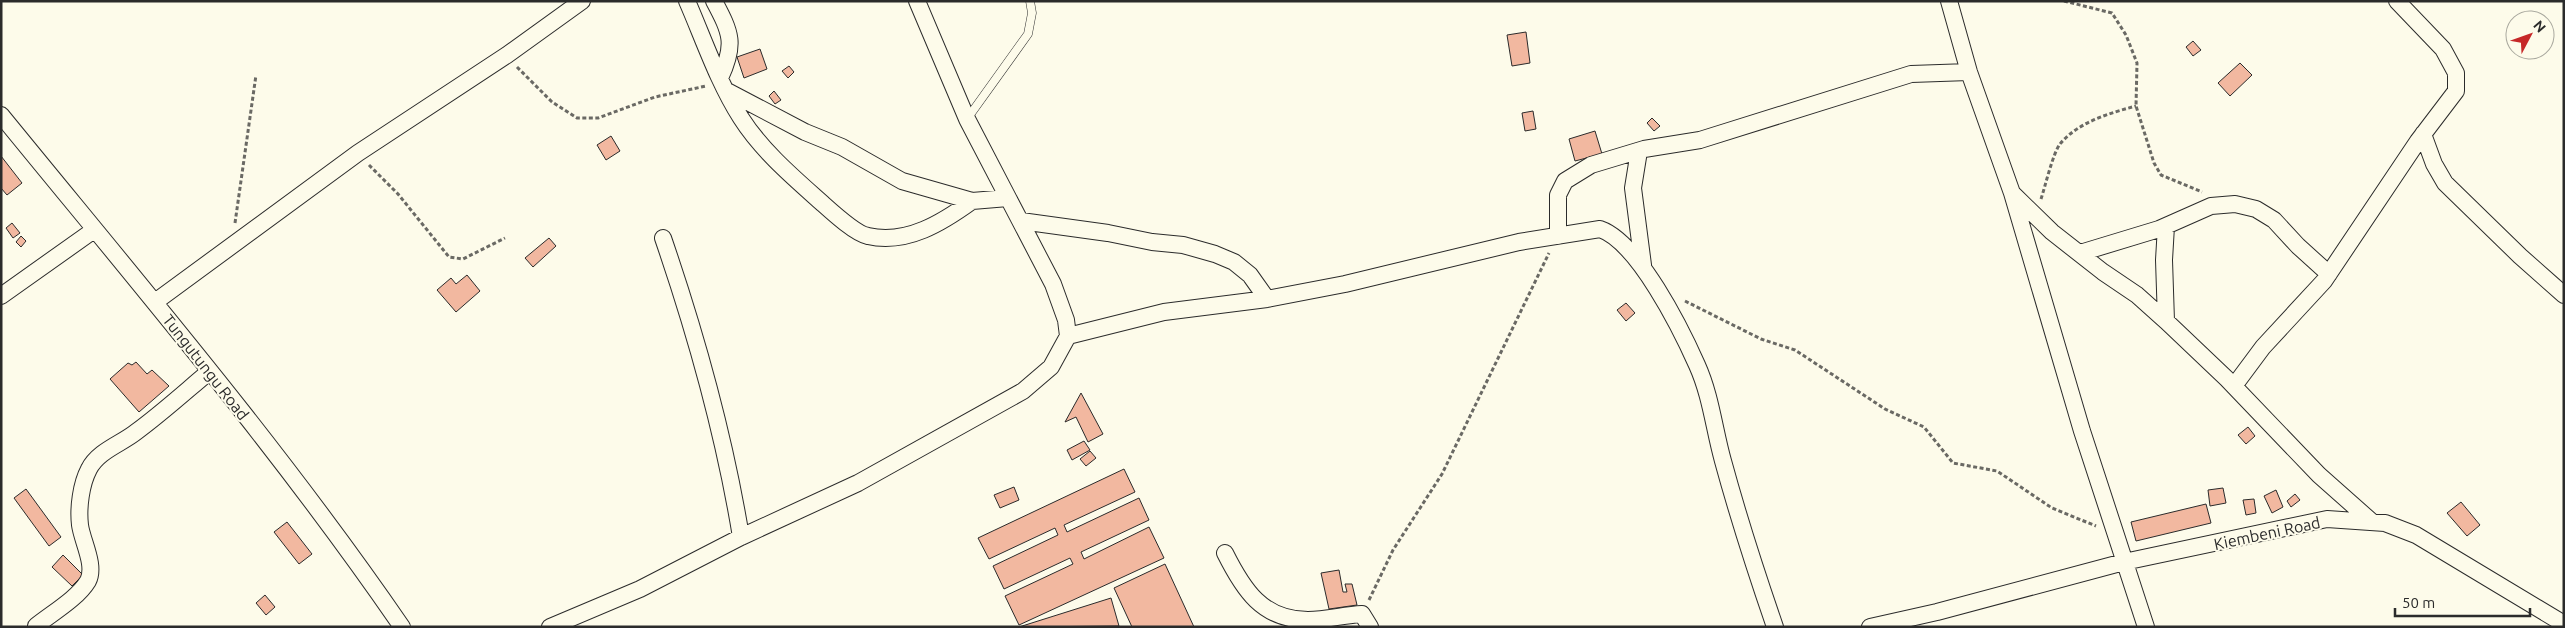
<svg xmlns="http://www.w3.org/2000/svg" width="2565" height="628" viewBox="0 0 2565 628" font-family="Ubuntu,sans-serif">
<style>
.building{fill:#f2b8a0;stroke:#2b2b2b}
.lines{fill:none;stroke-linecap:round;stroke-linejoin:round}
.service-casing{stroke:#2b2b2b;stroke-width:9}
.minor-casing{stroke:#2b2b2b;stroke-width:18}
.path{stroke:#6a6964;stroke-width:3;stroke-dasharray:4 2.5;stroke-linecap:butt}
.service{stroke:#fdfbea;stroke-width:8}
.minor{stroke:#fdfbea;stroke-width:16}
.labels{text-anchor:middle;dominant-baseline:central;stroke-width:4;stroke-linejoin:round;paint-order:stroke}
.street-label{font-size:16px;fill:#2b2b2b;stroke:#fdfbea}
</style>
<rect width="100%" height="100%" fill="#fdfbea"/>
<!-- building -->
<path class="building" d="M1526,32L1530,63L1512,66L1507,35Z
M2193,41L2201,50L2193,56L2186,47Z
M760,49L767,69L744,78L737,57Z
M2240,63L2252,75L2230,96L2218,83Z
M789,66L794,72L788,78L782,71Z
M774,91L781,100L775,104L769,96Z
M1533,111L1536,129L1525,131L1522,113Z
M1652,118L1660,126L1654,131L1647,123Z
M1595,131L1602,154L1575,161L1569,139Z
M611,136L620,151L606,160L597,145Z
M1,156L22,183L7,195L1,188Z
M12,223L20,233L13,238L6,228Z
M21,236L26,241L21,247L16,242Z
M549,238L556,246L533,267L525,258Z
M467,275L480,291L456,312L437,290L451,278L456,284Z
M1626,303L1635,313L1626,321L1617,310Z
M136,362L147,374L152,370L169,386L139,412L110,379L128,363L132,365Z
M1081,393L1103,434L1088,442L1076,417L1065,422Z
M2248,427L2255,436L2246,444L2238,435Z
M1084,441L1090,450L1072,460L1067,450Z
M1090,451L1096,458L1086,466L1080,459Z
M1124,469L1135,492L1064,525L1067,532L1139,498L1149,520L1081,552L1084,559L1149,527L1164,558L1019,625L1005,596L1073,564L1070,558L1004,589L993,566L1058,535L1055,528L989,559L978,538Z
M1014,487L1019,500L1000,508L994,495Z
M2223,488L2226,503L2210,506L2208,490Z
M26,489L61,537L49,546L14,498Z
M2276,490L2283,507L2272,513L2264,496Z
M2295,494L2300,500L2291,507L2287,501Z
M2254,499L2256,513L2246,515L2243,500Z
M2461,502L2480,525L2467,536L2447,513Z
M2206,504L2211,523L2136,541L2131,522Z
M287,522L312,554L299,564L274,532Z
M63,555L83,575L72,586L52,567Z
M1165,564L1194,627H1132L1114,588Z
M1339,570L1343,592H1347L1345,584H1352L1357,605L1329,609L1321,573Z
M265,595L275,607L266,615L256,603Z
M1111,598L1119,626L1019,627Z"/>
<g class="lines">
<!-- service casing -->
<g class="service-casing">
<path id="service" d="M967,119L1028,34L1032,13L1030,1"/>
</g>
<!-- minor casing -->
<g class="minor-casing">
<path id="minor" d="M687,1C704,40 718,82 741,118C762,151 794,178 822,203C832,212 856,234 868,236C907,245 943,222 972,201
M714,1C731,33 736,44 720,78
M1949,1L1969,72L2012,193L2082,431L2146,627
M727,91L805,132L842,147L902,181L972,201L1008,198
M1,115C138,283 279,448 402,627
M2423,134L2434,164L2445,183L2520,256L2564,295
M1639,151L1633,188L1643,265
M2013,194L2052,232L2103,272L2137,295L2166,321L2227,379L2319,475L2372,522
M1021,221L1108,233L1152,242L1183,245L1215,254L1234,262L1250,275L1267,299
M1558,236V195L1565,181L1591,165L1644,149L1700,140L1911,74L1969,72
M663,238C697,337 724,433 741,537
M2080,253L2159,229L2211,206L2235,204L2256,209L2274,220L2298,246L2329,274
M1,296L94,230
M155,302L358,153L507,55L582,1
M2166,321L2164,260L2166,226
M1068,336L1164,312L1267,299L1345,284L1519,242L1600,229C1638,242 1681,329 1697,365C1711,396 1714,429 1723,461C1738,516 1756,572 1775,627
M2234,386L2263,347L2324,281L2418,141L2456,91V73L2443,49L2397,1
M1225,553C1243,589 1262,620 1308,620C1326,620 1344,615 1362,614L1370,627
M36,626C52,613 77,599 88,581C96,565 82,541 80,525C78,508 81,484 89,469C98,451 121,444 136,432C162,413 186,391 210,371
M550,627L640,589L741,537L858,483L1023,391L1051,367L1068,336L1066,320L1053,284L967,119L917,1
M1870,627L1937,612L2124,562L2327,519L2385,523L2416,535L2564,624"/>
</g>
<!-- path -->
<path class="path" d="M2064,1L2112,13L2126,35L2137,63L2136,106L2154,163L2161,175L2202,192
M517,67L552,102L577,118H598L655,97L706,86
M369,165L398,194L449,257L463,259L505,238
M2041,199C2045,187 2053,153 2060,144C2078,122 2110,113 2136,106
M235,223L256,75
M1685,301L1761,339L1795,350L1885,409L1924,427L1953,463L1997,471L2052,508L2096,526
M1369,600L1393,550L1442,474L1549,253"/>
<!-- service -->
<use href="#service" class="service"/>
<!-- minor -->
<use href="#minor" class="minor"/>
</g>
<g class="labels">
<!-- street labels -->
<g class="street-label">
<text transform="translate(206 367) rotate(52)">Tungutungu Road</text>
<text transform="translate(2267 533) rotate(-12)">Kiembeni Road</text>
</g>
</g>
<!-- border -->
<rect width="2565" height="628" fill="none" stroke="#2b2b2b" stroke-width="5"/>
<!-- north arrow -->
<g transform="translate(2530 35) rotate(49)"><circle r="24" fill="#fdfbea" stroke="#a9a89e"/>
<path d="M0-4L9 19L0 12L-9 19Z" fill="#c62828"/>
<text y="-8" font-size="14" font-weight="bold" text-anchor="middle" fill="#2b2b2b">N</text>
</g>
<!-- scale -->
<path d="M2395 608v8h135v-8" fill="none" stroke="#2b2b2b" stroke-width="2.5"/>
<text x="2402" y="608" font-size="15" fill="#2b2b2b" stroke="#fdfbea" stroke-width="4" paint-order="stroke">50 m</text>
</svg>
